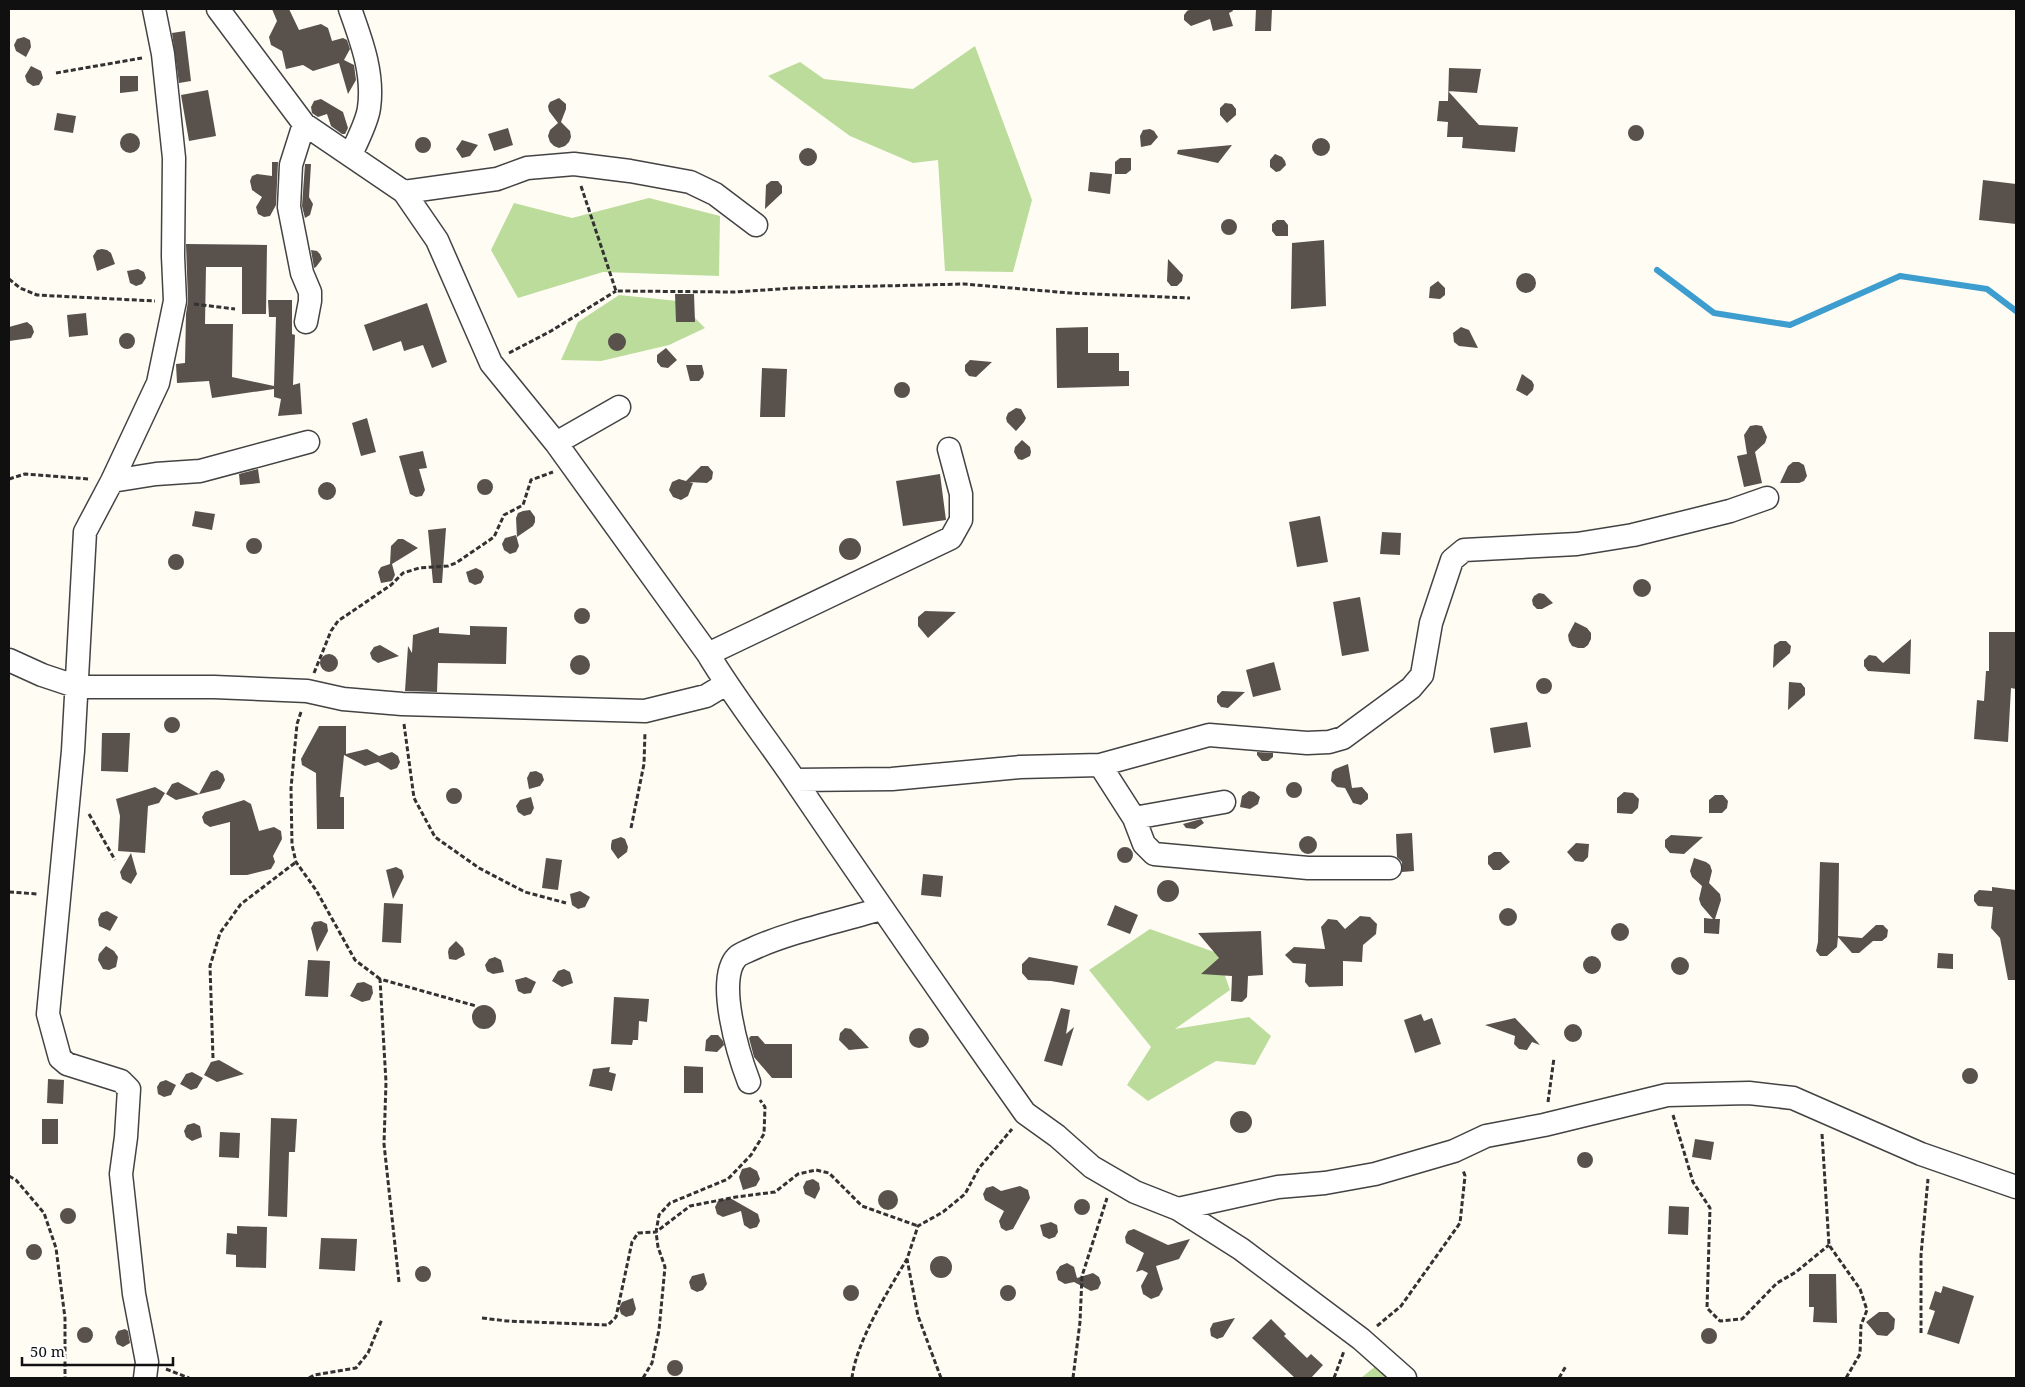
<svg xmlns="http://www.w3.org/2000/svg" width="2025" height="1387" viewBox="0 0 2025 1387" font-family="'Noto Serif',serif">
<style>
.forest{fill:#bcdc9b}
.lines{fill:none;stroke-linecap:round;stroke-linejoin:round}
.stream{stroke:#3e9dcf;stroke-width:6}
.building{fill:#59514c}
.street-casing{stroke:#434343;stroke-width:25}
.path{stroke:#323232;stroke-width:3;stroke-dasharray:5 2.5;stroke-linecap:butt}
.street{stroke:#fff;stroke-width:22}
</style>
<rect width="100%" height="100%" fill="#fffcf4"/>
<!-- forest -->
<path class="forest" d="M975,46L1032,200L1013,272L945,271L938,160L913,163L850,136L768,76L800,62L824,79L913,89Z
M649,198L720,216L719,276L603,272L518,298L491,250L514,203L572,218Z
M619,295L678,301L705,328L669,345L601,361L561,360L578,322Z
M1150,929L1217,953L1230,990L1175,1029L1249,1017L1271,1036L1255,1065L1216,1061L1148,1101L1127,1085L1151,1047L1089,970Z
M1377,1365L1393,1378H1361Z"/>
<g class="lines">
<!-- stream -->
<path class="stream" d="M1657,270L1714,313L1790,325L1900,276L1987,289L2016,311"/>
</g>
<!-- building -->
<path class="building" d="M272,9H289L299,30L321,24L328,28L332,41L343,38L347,40L350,49L344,60L354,65L356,80L348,94L339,63L313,71L303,65L286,69L282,51L271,45L269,37L277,21Z
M1191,9H1232L1233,11L1229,13L1233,26L1213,31L1210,19L1191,26L1184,20V15L1187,11Z
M1256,9H1272L1271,31H1255Z
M185,31L191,81L179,83L172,33Z
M24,37L30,40L31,47L26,57L16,51L14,45L17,39Z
M31,66L41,71L43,78L39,85L33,86L27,82L25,76Z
M1449,68L1481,69L1477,93L1448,91L1479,125L1518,127L1515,152L1462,148L1463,137H1447L1448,122L1437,121L1439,101H1448Z
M120,76H138V91L120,93Z
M208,90L216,136L189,141L181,95Z
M559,98L566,104V109L561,122L570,131L571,137L569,142L565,146L559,148L554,146L550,142L548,136L550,130L558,123L549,111L548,106L550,102Z
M321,99L343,112L348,128L345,134H342L331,126L327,114L318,117L312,113L311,107L314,101Z
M1225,103L1232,104L1236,109V115L1227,123L1220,115V108Z
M57,113L76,116L73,133L54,130Z
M1628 133a8 8 0 1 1 16 0a8 8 0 1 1-16 0Z
M508,128L513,145L494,151L488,134Z
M1150,129L1154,131L1158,137L1151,145L1141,147L1140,136L1143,130Z
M120 143a10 10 0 1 1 20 0a10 10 0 1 1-20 0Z
M415 145a8 8 0 1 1 16 0a8 8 0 1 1-16 0Z
M1312 147a9 9 0 1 1 18 0a9 9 0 1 1-18 0Z
M462,140L478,145L470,156L462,158L456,149Z
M1232,145L1218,163L1177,154L1178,150Z
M799 157a9 9 0 1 1 18 0a9 9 0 1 1-18 0Z
M1275,154L1282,157L1285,161L1286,165L1280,171L1276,172L1270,167V160Z
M1120,158H1131V170L1126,174H1115V162Z
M272,162H278L276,205L270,216L264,217L258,214L256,207L262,197L252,190L250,181L252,176L257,174L272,176Z
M305,164H311L309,197L313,204L310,215L305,218L302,206Z
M1090,172L1112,174L1110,194L1088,191Z
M1983,180L2016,184V224L1979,220Z
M771,181H778L782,186V193L765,209L766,185Z
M1221 227a8 8 0 1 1 16 0a8 8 0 1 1-16 0Z
M1277,220H1284L1288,225V236H1276L1272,231V224Z
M1324,240L1326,306L1291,309L1292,243Z
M186,244L267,245L266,314H242V267H206L205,324H233L232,377L274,386L276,317H269L268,300H292V334L295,335L293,385L300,383L302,414L278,416L281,399L274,397V389L212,398L209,381L177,383L176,364L185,363L186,314L188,301Z
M102,249L107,250L111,253L115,264L97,271L93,256L97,250Z
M311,250L317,251L320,254L322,259L316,267L314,268Z
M1168,259L1183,275L1182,281L1177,286H1171L1167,281Z
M138,269L144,272L146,278L142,284L136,286L130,283L127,271Z
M1516 283a10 10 0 1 1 20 0a10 10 0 1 1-20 0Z
M1438,281L1445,288V295L1440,299L1429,298L1430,287Z
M675,294H694L695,322H676Z
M427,303L447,362L432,368L423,345L404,351L401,341L373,351L364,325Z
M86,313L88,335L69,337L67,315Z
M27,322L32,326L34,332L31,338L9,341V327Z
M1088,327V353H1119V371H1129V386L1057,388L1056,328Z
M1461,327L1469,330L1478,348L1459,346L1454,342L1453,333Z
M119 341a8 8 0 1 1 16 0a8 8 0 1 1-16 0Z
M608 342a9 9 0 1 1 18 0a9 9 0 1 1-18 0Z
M666,348L677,360L668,368L661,367L657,362V355Z
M970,360L992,362L976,377L969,376L965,371V365Z
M686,365H702L704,373L703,377L699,381H690Z
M762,368L787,369L785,417H760Z
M1522,374L1532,381L1534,385L1533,390L1527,396L1516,390Z
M894 390a8 8 0 1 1 16 0a8 8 0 1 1-16 0Z
M1016,408L1021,409L1026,418L1024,422L1016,431L1007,422L1006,418L1008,413Z
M367,418L376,452L361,456L352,423Z
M1756,425L1762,426L1767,437L1765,443L1755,452L1762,483L1744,487L1737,456L1747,454L1744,435L1750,426Z
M1022,440L1030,447L1031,452L1030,456L1022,460L1018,459L1014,452L1015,447Z
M423,451L427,468L419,469L425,490L422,496L416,497L410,494L399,456Z
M1793,462H1799L1804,465L1807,476L1804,481L1799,483H1780L1788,466Z
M701,466H708L713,472L712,479L707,483L689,482L693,483L688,496L681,500L673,497L669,490L672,482L679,479L686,481Z
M258,469L260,483L240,485L239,474Z
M940,474L946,520L903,526L896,481Z
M477 487a8 8 0 1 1 16 0a8 8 0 1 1-16 0Z
M318 491a9 9 0 1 1 18 0a9 9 0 1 1-18 0Z
M530,510L535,517V522L533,526L517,537L516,518L518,513L523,511Z
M195,511L215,514L212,530L192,526Z
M1320,516L1328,562L1297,567L1289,522Z
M446,528L442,583H433L428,530Z
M1382,532L1401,533L1400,555L1380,554Z
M516,535L519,546L516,552L510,554L504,550L502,544L505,538Z
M839 549a11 11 0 1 1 22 0a11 11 0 1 1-22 0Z
M246 546a8 8 0 1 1 16 0a8 8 0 1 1-16 0Z
M398,539H403L418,548L392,564L395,575L392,581L381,583L378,572L381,567L390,564L391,546Z
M168 562a8 8 0 1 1 16 0a8 8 0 1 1-16 0Z
M476,568L482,571L484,577L481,583L475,585L469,582L466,572Z
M1633 588a9 9 0 1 1 18 0a9 9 0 1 1-18 0Z
M1539,593L1544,594L1553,603L1542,609H1537L1533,605L1532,600L1534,596Z
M1360,597L1369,651L1342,656L1333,602Z
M574 616a8 8 0 1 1 16 0a8 8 0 1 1-16 0Z
M925,611L956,612L928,638L918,626V617Z
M1575,622L1587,628L1591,633V639L1588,645L1584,648H1578L1572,646L1569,641L1568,635Z
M470,626L507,627L506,664L438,663L437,692L405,691L408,646L412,653L413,635L439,627V633L470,635Z
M1989,632H2016V689L2011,688L2008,742L1974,739L1977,700L1984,701L1986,671H1989Z
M1911,639L1910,674L1868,671L1864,666V660L1869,655L1876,656L1883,663Z
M1780,641H1786L1791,646L1790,653L1773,668L1774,645Z
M380,645L399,656L378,663L372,659L370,653L374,647Z
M320 663a9 9 0 1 1 18 0a9 9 0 1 1-18 0Z
M570 665a10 10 0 1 1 20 0a10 10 0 1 1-20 0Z
M1274,662L1281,690L1253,697L1246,670Z
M1536 686a8 8 0 1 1 16 0a8 8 0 1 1-16 0Z
M1789,682L1801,683L1805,688V695L1788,710Z
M1222,691L1245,692L1228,708L1221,707L1217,702V696Z
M164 725a8 8 0 1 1 16 0a8 8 0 1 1-16 0Z
M1527,722L1531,747L1494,753L1490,728Z
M319,726H346V754L367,749L379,756L392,752L398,756L400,762L397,768L391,770L378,762L365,766L344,755L340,797H344V829H317L316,773L302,765L301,759Z
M102,733H130L128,772L101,771Z
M1257,752L1273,753V757L1268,761H1262L1257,755Z
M1348,764L1352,788L1362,787L1368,794V799L1361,805L1353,803L1345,788L1337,787L1331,781L1332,772L1335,769Z
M217,770L223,774L225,780L220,789L176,800L166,794L172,784L178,782L199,794L211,772Z
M536,771L542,774L544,780L540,786L529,789L527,778L530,772Z
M1286 790a8 8 0 1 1 16 0a8 8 0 1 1-16 0Z
M155,787L165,793L159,803L148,806L145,853L118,851L120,816L116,799Z
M446 796a8 8 0 1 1 16 0a8 8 0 1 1-16 0Z
M1249,791L1254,792L1260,797L1258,804L1250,809L1240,807L1242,796Z
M1624,792L1633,793L1639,799L1638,808L1632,814L1617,813V798Z
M1715,795H1723L1728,801L1727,808L1722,813H1709V800Z
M531,797L534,808L531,814L524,816L518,812L516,806L520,800Z
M244,800L251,804L259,831L274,827L281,831L282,839L273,856L275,862L271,869L247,875H230V822L210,827L204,823L202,817L205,812Z
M1201,819L1204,823L1195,829L1186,828L1183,824Z
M1412,833L1414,871L1402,872V862L1397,857L1396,834Z
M1671,835L1703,837L1684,854L1670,853L1665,847V840Z
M1299 845a9 9 0 1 1 18 0a9 9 0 1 1-18 0Z
M621,837L625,839L628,847L627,852L618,859L611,849V845L612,840Z
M1576,843L1589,844L1588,857L1583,862L1575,861L1567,852Z
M1117 855a8 8 0 1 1 16 0a8 8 0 1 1-16 0Z
M1494,852H1501L1510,862L1500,870H1493L1488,864V856Z
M131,853L137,874L131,884L122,879L120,872Z
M546,858L562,860L558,890L542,888Z
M1694,858L1706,862L1710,865L1712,871L1709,883L1720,894L1721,900L1715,919H1720L1719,934L1704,933V918L1713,919L1701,905L1699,899L1702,886L1692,877L1690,871Z
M1820,862L1839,863L1838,936L1862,938L1876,925H1883L1888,930L1887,937L1882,941H1873L1859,953H1852L1838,937L1837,947L1827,956H1820L1816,951L1818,942Z
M396,867L402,870L404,877L393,899L386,870Z
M923,874L943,876L941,897L921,895Z
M1157 891a11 11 0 1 1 22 0a11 11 0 1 1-22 0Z
M1992,887L2016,890V980H2008L2000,938L1991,928L1993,907L1978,906L1974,901V895L1979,890L1992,891Z
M580,891L590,897L585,907L578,909L572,905L570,894Z
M384,903L403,904L401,943L382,942Z
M1115,905L1138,915L1130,934L1107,925Z
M1499 917a9 9 0 1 1 18 0a9 9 0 1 1-18 0Z
M107,911L118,917L110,931L99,926L98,919L101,913Z
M1360,916L1370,917L1377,924L1376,934L1363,945L1362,962L1343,961V986L1309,987L1305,982L1306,964L1293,963L1285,955L1294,947L1325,949L1321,927L1328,919L1337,920L1345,929Z
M321,921L327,924L328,931L317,952L311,928L314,922Z
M1611 932a9 9 0 1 1 18 0a9 9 0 1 1-18 0Z
M1261,931L1263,975L1248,976L1247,997L1242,1002L1231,1001L1232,976L1201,974L1219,958L1198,933Z
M456,941L463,948L465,955L456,960L449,959L448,952L449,948Z
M106,946L114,951L118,957L116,967L109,970L103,969L98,960L99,954Z
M1938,953L1953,954V969L1937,968Z
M1583 965a9 9 0 1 1 18 0a9 9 0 1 1-18 0Z
M1671 966a9 9 0 1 1 18 0a9 9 0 1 1-18 0Z
M495,957L501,960L504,972L493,974L487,971L485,965L489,959Z
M1029,957L1078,966L1074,985L1051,981L1028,980L1022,973V964Z
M308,960L330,961L328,997L305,996Z
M564,969L570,972L573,983L562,987L552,981L558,971Z
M526,977L536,982L531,993L524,994L518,991L515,980Z
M364,982L372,986L373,993L370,1000L362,1002L350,996L357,983Z
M614,997L649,999L647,1022L639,1021L638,1040H633L632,1045L611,1044Z
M472 1017a12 12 0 1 1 24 0a12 12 0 1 1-24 0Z
M1061,1008L1070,1010L1066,1034L1074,1027L1062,1066L1044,1061Z
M1421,1014L1424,1021L1432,1018L1441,1044L1415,1053L1404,1020Z
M1515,1018L1533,1037L1540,1045L1532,1042L1527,1050L1519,1049L1514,1044L1515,1036L1485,1025Z
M1564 1033a9 9 0 1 1 18 0a9 9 0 1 1-18 0Z
M909 1038a10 10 0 1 1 20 0a10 10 0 1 1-20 0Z
M845,1028L851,1029L869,1048L849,1050L839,1040L840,1033Z
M711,1035H718L723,1041L724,1045L717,1052L705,1051L706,1040Z
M751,1036H758L765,1044H792V1078H772L754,1057L749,1038Z
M219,1060L244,1074L217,1082L204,1075L211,1062Z
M684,1066L703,1067V1093H684Z
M610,1067L609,1072L616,1074L612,1091L589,1086L593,1069Z
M1962 1076a8 8 0 1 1 16 0a8 8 0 1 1-16 0Z
M192,1072L203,1078L197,1088L191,1090L180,1084L186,1074Z
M48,1079L64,1080L63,1104L47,1103Z
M166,1080L176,1085L171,1095L164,1097L158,1094L157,1087L160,1082Z
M1230 1122a11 11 0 1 1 22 0a11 11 0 1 1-22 0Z
M271,1118L297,1119L295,1152H289L287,1217L268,1216Z
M42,1119H58V1144H42Z
M194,1123L200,1126L202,1137L192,1141L186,1137L184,1131L187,1125Z
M220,1132L240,1133L239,1158L219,1157Z
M1695,1139L1714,1142L1711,1160L1692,1157Z
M1577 1160a8 8 0 1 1 16 0a8 8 0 1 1-16 0Z
M750,1167L757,1171L760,1179L756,1186L743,1190L739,1177L742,1169Z
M813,1179L819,1183L820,1189L815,1199L805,1194L803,1187L806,1181Z
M993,1186L1001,1191L1020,1186L1028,1190L1030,1198L1013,1229L1006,1231L1001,1228L999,1221L1004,1211L985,1200L983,1194L986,1188Z
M878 1200a10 10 0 1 1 20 0a10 10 0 1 1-20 0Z
M730,1198L758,1214L760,1221L757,1227L750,1229L744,1225L741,1211L723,1217L717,1214L715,1207L718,1201Z
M1074 1207a8 8 0 1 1 16 0a8 8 0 1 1-16 0Z
M1669,1206L1689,1207L1688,1235L1668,1234Z
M60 1216a8 8 0 1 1 16 0a8 8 0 1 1-16 0Z
M1051,1222L1057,1225L1058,1232L1055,1237L1049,1239L1043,1236L1040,1225Z
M237,1226L267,1227L266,1268L236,1267V1255L226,1254L227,1233L237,1234Z
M1134,1229L1168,1245L1190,1239L1179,1259L1156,1266L1163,1289L1159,1296L1151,1299L1143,1294L1141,1286L1148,1273L1142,1270L1136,1272L1144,1253L1126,1243L1125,1237L1128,1231Z
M321,1238L357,1239L355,1271L319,1269Z
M26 1252a8 8 0 1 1 16 0a8 8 0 1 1-16 0Z
M930 1267a11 11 0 1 1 22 0a11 11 0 1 1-22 0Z
M1067,1263L1074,1267L1077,1278L1093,1273L1099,1277L1101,1283L1098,1289L1091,1291L1074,1282L1065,1284L1058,1280L1056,1272L1060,1266Z
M415 1274a8 8 0 1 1 16 0a8 8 0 1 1-16 0Z
M704,1273L707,1284L703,1290L697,1292L691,1289L689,1282L692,1276Z
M1809,1274H1836L1837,1323L1813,1322L1814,1307H1809Z
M843 1293a8 8 0 1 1 16 0a8 8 0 1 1-16 0Z
M1000 1293a8 8 0 1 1 16 0a8 8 0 1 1-16 0Z
M1943,1286L1974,1296L1959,1344L1927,1334L1935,1311L1929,1309L1935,1291L1941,1293Z
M633,1298L636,1309L633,1315L626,1317L621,1314L619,1308L622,1302Z
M1879,1312H1888L1895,1319L1894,1329L1887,1336L1877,1335L1866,1322Z
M1235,1318L1223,1337L1217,1339L1211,1336L1210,1329L1213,1323Z
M1271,1319L1286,1334L1284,1336L1307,1358L1311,1354L1323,1365L1311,1378H1295L1252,1338Z
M77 1335a8 8 0 1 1 16 0a8 8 0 1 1-16 0Z
M1701 1336a8 8 0 1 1 16 0a8 8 0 1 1-16 0Z
M125,1329L128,1331L130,1343L123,1347L117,1344L115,1337L118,1331Z
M667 1368a8 8 0 1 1 16 0a8 8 0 1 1-16 0Z"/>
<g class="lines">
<!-- street casing -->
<g class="street-casing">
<path id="street" d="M218,9L304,124L404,192L437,240L491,363L556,443L708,654C735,699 767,739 796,782C872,894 948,1004 1025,1113L1057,1136L1092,1167L1135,1192L1178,1209L1241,1249L1361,1339L1405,1378
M350,9C361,40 374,73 369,108C367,123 357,140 351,155
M304,124L291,165L289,207L302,273L310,292V301L306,322
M404,192L497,179L527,168L574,164L630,171L690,182L715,194L756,225
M556,443L619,407
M112,481L156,474L200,471L308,442
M708,654L951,538L961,520V494L949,449
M9,660L42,675L78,687H214L307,691L343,699L402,704L645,711L706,696L726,684
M1100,765L1134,818L1144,844L1154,854L1308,868H1390
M795,780L892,779L1020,767L1100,765L1209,735L1307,743L1329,742L1343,738L1411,688L1422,675L1431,623L1452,560L1464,550L1577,544L1633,535L1730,511L1767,498
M1134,818L1224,802
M749,1082C739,1056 715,979 737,957C740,954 746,952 750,950C788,932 841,921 881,909
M1178,1209L1278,1187L1325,1183L1375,1174L1454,1151L1486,1136L1544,1125L1667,1095L1749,1093L1793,1098L1921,1154L2016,1187
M145,1378L147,1362L134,1294L121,1174L126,1137L129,1089L121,1081L67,1064L60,1058L48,1014L73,751L85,532L112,481L158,383L175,301L173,256L174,158L163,54L154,9"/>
</g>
<!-- path -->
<path class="path" d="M56,73L142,58
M581,186L616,291L735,292L795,288L964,284L1070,293L1190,298
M9,279L20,288L37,295L155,301
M194,304L235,309
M509,353L551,331L616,291
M9,479L25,474L89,479
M314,673L331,631L338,621L391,585L403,573L419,568L448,566L456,563L494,537L504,515L523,505L531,480L553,472
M301,712L297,724L291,788L292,845L296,862L316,890L355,960L380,979
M404,724L414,798L435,837L479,868L525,892L566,903
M89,814L115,860
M631,828L644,764L645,732
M9,892L38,894
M213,1058L210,966L220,933L241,904L296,862
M1548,1102L1554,1058
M1673,1115L1693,1182L1710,1208L1707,1308L1720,1321L1742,1319L1777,1283L1796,1272L1829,1245
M1822,1134L1829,1245L1860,1289L1867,1310L1861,1325L1860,1354L1846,1378
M9,1176L16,1180L44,1213L56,1248L65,1318V1378
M399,1282L384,1144L386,1082L380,979L476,1006
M482,1318L507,1321L608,1325L616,1317L632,1242L638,1233L656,1232L690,1206L736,1197L775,1192L798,1174L816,1170L829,1173L862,1206L918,1226
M1377,1326L1401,1306L1460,1223L1465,1176L1463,1170
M1921,1333V1255L1928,1179
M166,1369L189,1378
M309,1378L314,1375L356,1368L368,1353L382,1319
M643,1378L652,1363L659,1330L665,1267L658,1247L656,1232L659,1215L670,1203L728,1179L751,1155L764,1134L765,1107L760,1100
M852,1378C856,1342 888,1291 907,1259
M941,1378L918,1316L907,1259L918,1226L943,1212L965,1194L979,1168L1012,1129
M1073,1378L1080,1322L1082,1276L1107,1198
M1334,1378L1344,1351
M1559,1378L1566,1366"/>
<!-- street -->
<use href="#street" class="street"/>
</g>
<!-- border -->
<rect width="2025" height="1387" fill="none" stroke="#101010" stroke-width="20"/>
<!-- scale -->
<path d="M22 1357v8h151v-8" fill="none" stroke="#101010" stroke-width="2.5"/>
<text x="30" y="1357" font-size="15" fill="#101010" stroke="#ffffff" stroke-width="4" paint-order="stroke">50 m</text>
</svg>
